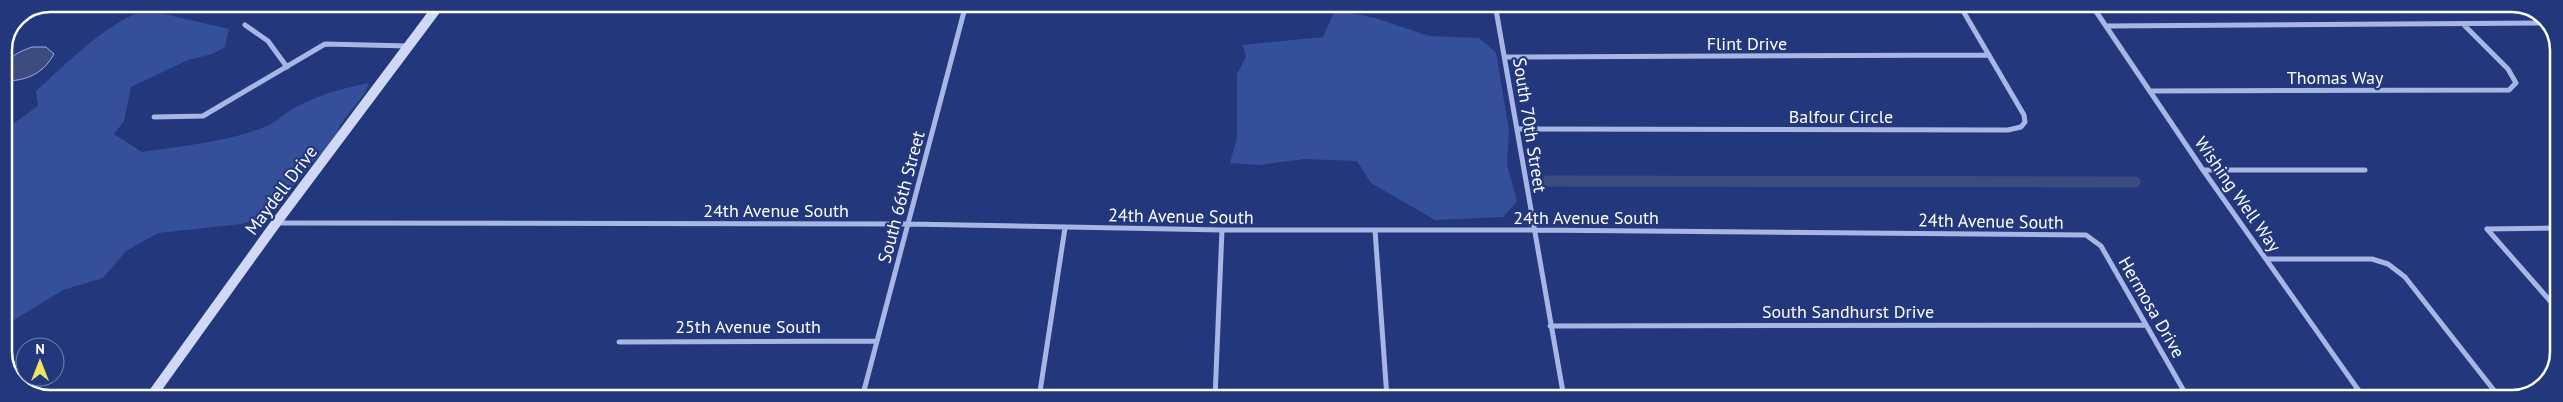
<svg xmlns="http://www.w3.org/2000/svg" width="2563" height="402" viewBox="0 0 2563 402" font-family="'PT Sans',sans-serif">
<style>
.green{fill:#364f9a}
.water{fill:#3d4c7f;stroke:#9aaee6}
.lines{fill:none;stroke-linecap:round;stroke-linejoin:round}
.canal{stroke:#3d4c7f;stroke-width:11}
.street{stroke:#a6b6e5;stroke-width:5}
.secondary{stroke:#d0d8f5;stroke-width:10}
.labels{text-anchor:middle;dominant-baseline:central;stroke-width:4.5;stroke-linejoin:round;paint-order:stroke}
.street-label{font-size:18px;fill:#fff;stroke:#23387c}
.rim{fill:none;stroke:#fff;stroke-width:2.5}
</style>
<rect width="100%" height="100%" fill="#23387c"/>
<!-- green -->
<path class="green" d="M1335,10L1375,18L1429,36L1479,38L1496,53L1509,130L1507,165L1517,201L1503,217L1435,220L1371,183L1357,161L1304,159L1259,165L1230,163L1237,138V74L1246,57L1243,45L1323,37Z
M135,14H164L229,29L225,47L212,54L188,60L131,87L124,121L114,134L142,152C177,147 238,140 269,125C278,121 285,113 294,108C318,95 343,88 369,83L365,93L340,125L335,141L315,160L269,215L242,224L158,233L126,251L103,278L63,290L4,326V130L38,106L36,91C65,65 99,30 135,14Z"/>
<!-- water -->
<path class="water" d="M32,47H46L54,54C43,74 26,81 4,81C4,59 13,54 32,47Z"/>
<g class="lines">
<!-- canal -->
<path class="canal" d="M1548,181L2135,182"/>
<!-- street -->
<path class="street" d="M1495,4L1564,398
M2091,4L2203,170L2364,398
M245,25L268,41L287,67
M2107,26L2548,23
M1505,57L1989,55
M2151,91L2509,90L2516,83L2508,69L2463,24
M154,117L203,116L325,44L409,46
M1519,129L2008,130L2021,127L2025,122L2024,115L1959,4
M2203,170H2365
M277,223L908,224L1222,230H1533L2086,235L2101,246L2188,398
M4,224H10
M2487,229L2559,311
M2487,229L2559,228
M1375,230L1387,398
M2266,259H2372L2388,264L2405,277L2500,398
M1550,326L2145,325
M619,342L877,341
M862,398L966,4
M1039,398L1065,228
M1215,398L1222,230"/>
<!-- secondary -->
<path class="secondary" d="M150,398L276,223L440,4"/>
</g>
<g class="labels">
<!-- street labels -->
<g class="street-label">
<text x="1747" y="43">Flint Drive</text>
<text x="2335" y="77">Thomas Way</text>
<text x="1841" y="116">Balfour Circle</text>
<text transform="translate(1530 125) rotate(81)">South 70th Street</text>
<text transform="translate(281 190) rotate(-53)">Maydell Drive</text>
<text transform="translate(2238 194) rotate(55)">Wishing Well Way</text>
<text transform="translate(901 197) rotate(-75)">South 66th Street</text>
<text x="776" y="210">24th Avenue South</text>
<text transform="translate(1181 216) rotate(1)">24th Avenue South</text>
<text x="1586" y="217">24th Avenue South</text>
<text transform="translate(1991 221) rotate(1)">24th Avenue South</text>
<text transform="translate(2152 307) rotate(60)">Hermosa Drive</text>
<text x="1848" y="311">South Sandhurst Drive</text>
<text x="748" y="326">25th Avenue South</text>
</g>
</g>
<!-- crop -->
<path d="M0 0H2563V402H0ZM50 12H2512A38 38 0 0 1 2550 50V352A38 38 0 0 1 2512 390H50A38 38 0 0 1 12 352V50A38 38 0 0 1 50 12Z" fill="#23387c" fill-rule="evenodd"/>
<path class="rim" d="M50 12H2512A38 38 0 0 1 2550 50V352A38 38 0 0 1 2512 390H50A38 38 0 0 1 12 352V50A38 38 0 0 1 50 12Z"/>
<!-- north arrow -->
<g transform="translate(40 362)"><circle r="24" fill="#23387c" stroke="#7b88b0"/>
<path d="M0-4L9 19L0 12L-9 19Z" fill="#f1e569"/>
<text y="-8" font-size="14" font-weight="bold" text-anchor="middle" fill="#ffffff">N</text>
</g>
</svg>
